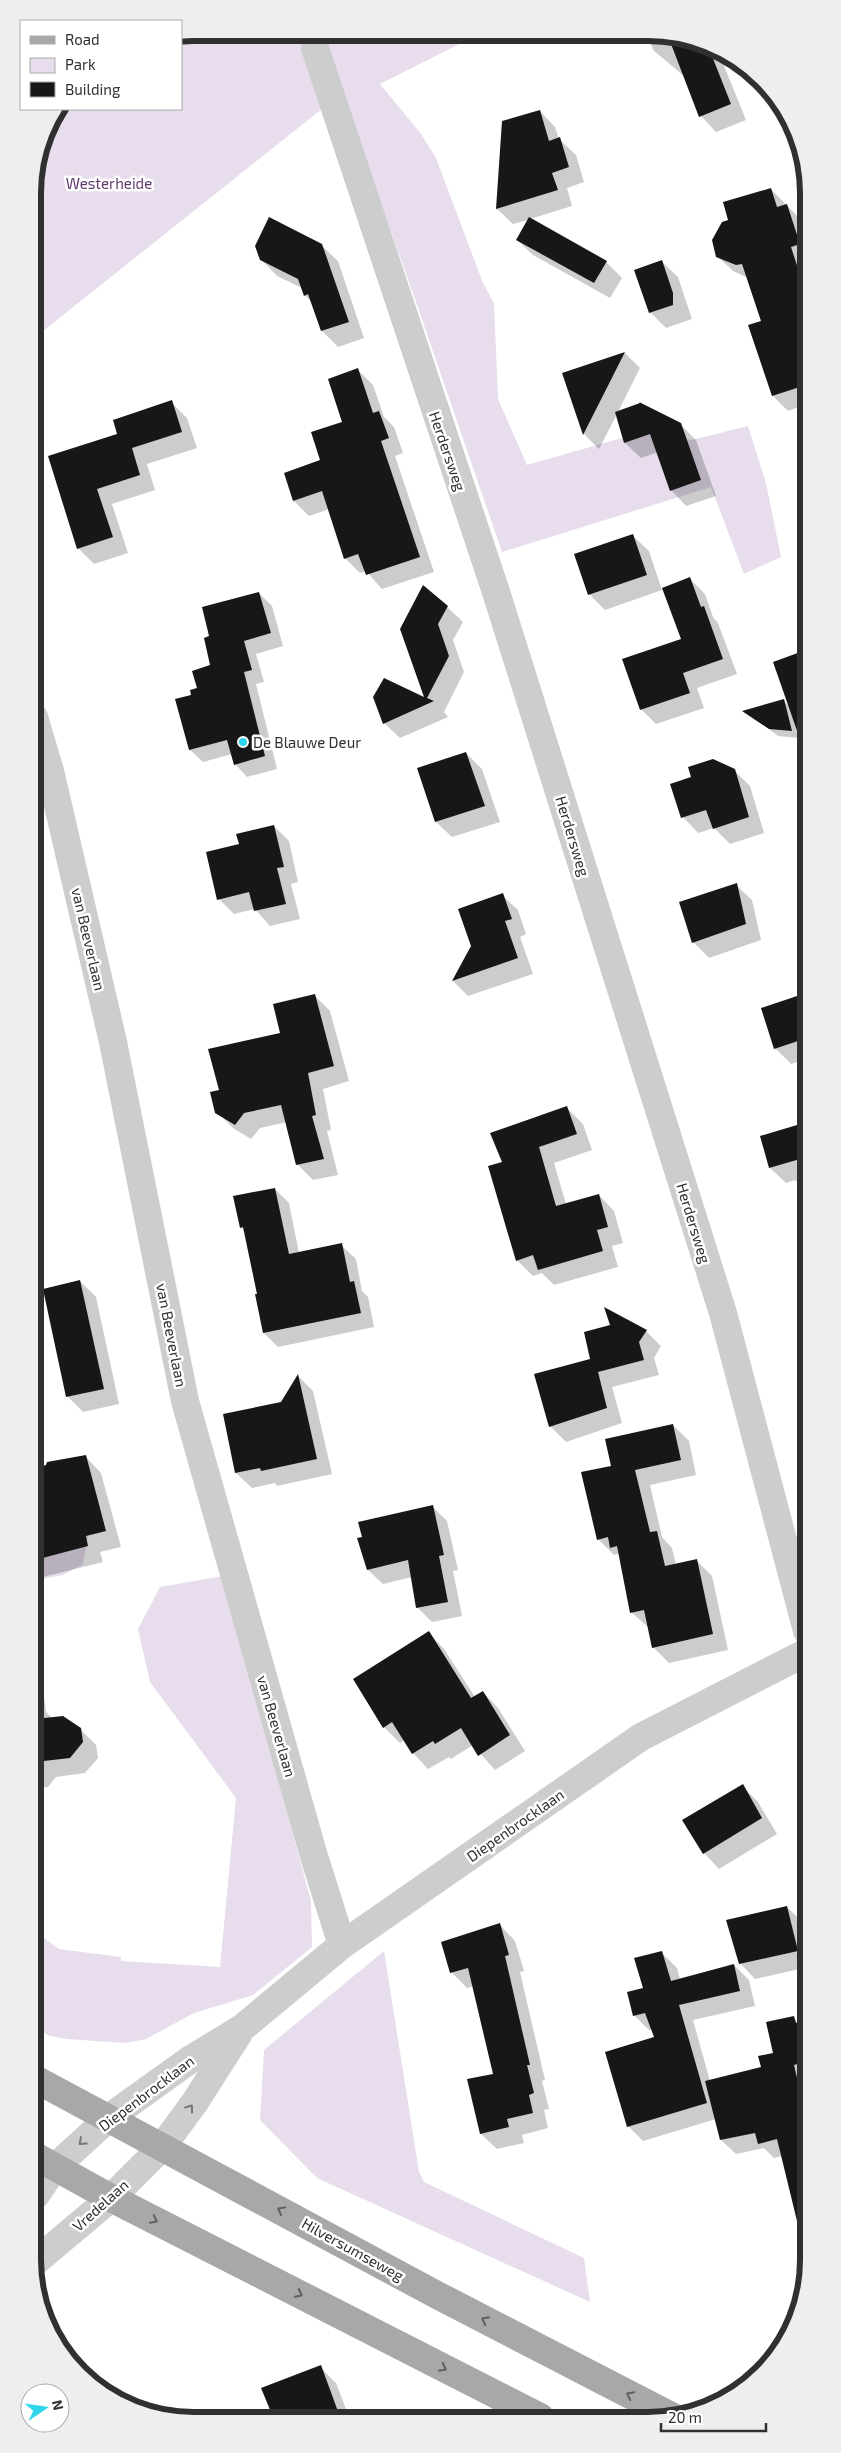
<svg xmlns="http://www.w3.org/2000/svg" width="841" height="2453" viewBox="0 0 841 2453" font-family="'Exo 2',sans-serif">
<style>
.green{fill:#e7dded}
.shadow{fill:#0003}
.building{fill:#171717}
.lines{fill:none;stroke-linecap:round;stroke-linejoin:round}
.minor{stroke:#cdcdcd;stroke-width:28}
.major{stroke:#a8a8a8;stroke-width:28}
.oneway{stroke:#777}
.oneway2{stroke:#606060}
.poi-dot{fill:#2dd6eb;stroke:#fff;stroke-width:2}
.labels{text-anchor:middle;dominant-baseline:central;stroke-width:5;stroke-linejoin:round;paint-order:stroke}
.park-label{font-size:15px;fill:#5f3b6d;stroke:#fff}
.street-label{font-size:15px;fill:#303030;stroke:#fff}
.poi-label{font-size:15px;fill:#303030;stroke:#fff;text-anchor:start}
.rim{fill:none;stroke:#303030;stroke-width:6}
</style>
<rect width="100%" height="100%" fill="#fff"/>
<!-- green -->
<path class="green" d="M193,33L479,34L380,84L421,134L436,158L483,283L494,303L498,399L527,465L643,432L692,440L748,426L766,483L781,557L744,574L711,487L502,552L416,302L342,93L33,339C33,277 21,158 59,109H181V35Z
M38,1469L88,1535L83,1564L63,1575L35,1580V1470Z
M223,1576L311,1901L312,1947L253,1995L194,2013L146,2039L125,2043L67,2039L50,2036L35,2028V1931L59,1949L121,1957V1961L220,1967L236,1798L150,1682L138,1629L160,1587Z
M384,1951L419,2172L424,2182L584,2258L590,2302L317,2178L260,2120L264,2050Z"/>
<!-- shadow -->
<path class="shadow" d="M648,35L680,36L721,51L720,56L746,120L716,132L701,116L685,77L653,50Z
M540,111L555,127L559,139L576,155L584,182L567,188L572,206L530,219L606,262L622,278L610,298L533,255L517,240L528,220L513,224L497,209L504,122Z
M771,189L801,220L805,233L806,404L788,411L773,396L749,326L762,322L748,278L733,271L717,256L730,221Z
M321,245L338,261L364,338L338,347L322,331L312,303L305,295L302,288L277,276L261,259Z
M662,262L678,277L692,319L666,328L650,312Z
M625,353L640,368L618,412L680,424L696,440L716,496L686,506L671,490L658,452L641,458L625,443L617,414L599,449L584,434L564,374Z
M358,370L373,385L384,417L394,427L403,453L395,456L434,572L382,589L366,571L360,573L345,558L329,509L309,516L294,501L285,473L321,460L344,423Z
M171,402L187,418L197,448L147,464L155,490L112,504L128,553L94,564L78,548L49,457L119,435Z
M633,536L649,551L662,590L605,610L589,594Z
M690,579L705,594L713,617L718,623L737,674L697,688L704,708L656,724L641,709L682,639Z
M259,593L272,606L283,646L256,654L264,682L256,684L277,769L247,777L235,764L232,754L203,762L190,750L193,696L212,666L211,637Z
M447,607L463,622L453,640L464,672L444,712L448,717L400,738L384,723L427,699L402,629Z
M806,651V724L791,710L799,738L778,736L745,711L783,700L790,707L774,663Z
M466,753L482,769L500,822L452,837L436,822L419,769Z
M734,770L750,786L764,833L730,844L714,828L698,833L683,817Z
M274,826L289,841L298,882L291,884L300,919L270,926L255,909L234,914L219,899L241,845Z
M736,885L752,900L761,940L709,958L693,942Z
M502,895L518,910L526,934L520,937L533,974L468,996L453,981Z
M806,994L807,1059L791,1064L775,1048L762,1009Z
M314,995L330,1011L349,1081L323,1089L331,1130L327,1131L338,1175L313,1180L297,1164L287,1122L260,1128L251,1139L233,1128L217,1112L220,1091L282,1034Z
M567,1108L583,1124L592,1150L554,1163L566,1204L599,1195L614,1211L623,1243L612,1246L618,1267L554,1285L542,1273L533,1276L517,1260L504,1162Z
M807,1124V1192L795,1180L786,1183L770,1168Z
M275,1189L289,1203L299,1253L341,1245L356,1259L362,1291L368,1297L374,1327L278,1347L264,1333L259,1295L245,1232L241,1227Z
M80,1281L96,1297L119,1404L83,1412L67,1396Z
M606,1309L646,1331L661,1346L654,1358L659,1375L612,1387L622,1423L566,1442L550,1426L611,1326Z
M298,1376L313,1391L332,1474L277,1486L275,1483L252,1488L236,1473Z
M673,1425L689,1441L696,1475L650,1485L662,1537L672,1548L676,1565L696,1560L712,1576L728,1650L669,1663L653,1647L649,1628L632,1613L620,1556L618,1554L614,1555L598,1539L613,1467Z
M86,1457L101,1473L121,1547L100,1552L103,1562L35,1579V1520L44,1518L35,1479Z
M432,1506L447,1521L458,1570L453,1571L462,1616L432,1622L417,1607L412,1577L383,1584L368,1570Z
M429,1633L444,1649L475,1697L483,1692L498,1708L525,1751L495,1770L473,1745L451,1759L449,1757L428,1769L413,1753L404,1740L400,1743L384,1727Z
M35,1680L43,1688L46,1712L52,1718L80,1729L96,1745L98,1758L85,1773L56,1777L48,1787L36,1788Z
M742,1786L758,1802L777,1834L719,1869L704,1853Z
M787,1907L803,1923L808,1943V1967L755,1979L740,1963Z
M500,1925L515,1941L524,1971L520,1972L545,2080L542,2081L549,2109L544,2110L548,2128L522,2135L524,2143L497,2149L481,2134L494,2074L474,1986L467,1988L451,1972Z
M662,1953L677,1968L680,1979L734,1965L749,1980L755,2006L693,2020L710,2081L763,2068L775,2054L793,2018L799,2024L808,2021V2193L802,2195L782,2156L774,2158L764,2148L736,2154L721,2140L716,2119L643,2141L628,2126L656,2038L653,2030H649L634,2015Z
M797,2319L792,2329L790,2321Z
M782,2344L777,2352L775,2346Z
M320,2367L336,2383L349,2417H274L263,2388Z"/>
<!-- building -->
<path class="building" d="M668,36H680L708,46L731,104L699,117Z
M540,110L549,141L560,137L569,167L552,173L558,190L496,209L502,121Z
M771,188L777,207L787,204L800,244L791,247L806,293V385L772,396L748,325L761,321L742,264L736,265L716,257L712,240L722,222L728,220L723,202Z
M269,217L322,244L349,322L321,331L308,294L304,296L298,279L260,260L255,246Z
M529,217L607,261L594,283L516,240Z
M662,260L673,293V305L649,313L634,270Z
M625,352L583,435L562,373Z
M358,368L373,413L379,411L389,438L381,441L420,557L366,575L358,554L344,559L322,491L293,501L284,473L320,460L311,432L342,422L328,379Z
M172,400L182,432L132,448L140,475L97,489L113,537L77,549L48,456L117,434L113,420Z
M639,402L681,423L701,480L670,491L650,434L624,443L615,412L640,403Z
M633,534L647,575L588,595L574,554Z
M690,577L701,607L704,606L723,659L683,673L690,693L640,710L622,659L681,639L662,588Z
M423,585L448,606L438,624L449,656L427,698L434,701L383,724L373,697L384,678L424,697L400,629Z
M259,592L271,633L244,641L252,670L244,672L265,756L234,765L227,740L189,750L175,699L191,695L190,690L197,688L192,671L210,665L204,638L209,636L202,607Z
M806,650V745H802L773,662Z
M784,699L792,731L769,729L742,711Z
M466,752L485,806L435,822L417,768Z
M713,759L735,769L749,817L713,829L706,810L681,818L670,784L691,777L688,767Z
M274,825L284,867L277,868L286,904L254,911L249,892L217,900L206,852L239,844L236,834Z
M737,883L746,924L692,943L679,902Z
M503,893L512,919L505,921L518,958L452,981L471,946L458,909Z
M806,993L807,1038L774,1049L761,1008Z
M315,994L334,1066L308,1073L316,1115L312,1116L324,1159L296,1165L281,1105L244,1113L235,1125L215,1113L210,1092L219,1090L208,1049L280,1033L273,1004Z
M567,1106L577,1134L539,1147L556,1206L599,1194L608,1227L597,1230L603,1251L538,1270L533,1255L516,1261L488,1166L502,1162L490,1133Z
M807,1122V1157L769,1168L760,1136Z
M275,1188L289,1254L342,1243L350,1282L354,1281L361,1313L263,1333L255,1294H257L243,1227L240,1228L233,1196Z
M80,1280L104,1389L66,1397L43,1289Z
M604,1307L647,1330L639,1342L644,1360L598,1372L607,1408L549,1427L534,1374L590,1359L584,1332L610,1325Z
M298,1374L317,1459L261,1471L260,1468L235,1473L223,1414L281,1402Z
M673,1424L681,1460L635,1470L650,1532L657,1531L665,1566L697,1559L713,1634L652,1648L644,1610L630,1613L617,1546L610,1548L608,1537L597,1540L581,1472L611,1466L605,1439Z
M86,1455L106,1531L86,1536L88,1546L35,1560V1519L42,1517L35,1488V1468L46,1465L47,1462Z
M433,1505L444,1555L439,1556L448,1602L416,1608L408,1560L367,1570L357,1538L362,1537L358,1522Z
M429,1631L471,1698L483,1691L510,1735L478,1756L461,1728L435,1744L433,1741L412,1754L392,1722L383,1728L353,1679Z
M63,1716L81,1728L83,1742L70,1758L35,1762V1719Z
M743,1784L762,1818L703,1854L682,1820Z
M787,1906L798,1951L739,1964L726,1920Z
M500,1923L509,1955L505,1956L530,2065H527L534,2093L529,2095L533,2113L507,2119L509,2127L480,2134L467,2079L493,2074L468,1968L450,1973L441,1942Z
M662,1951L671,1981L734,1964L740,1991L679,2005L707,2103L627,2127L605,2052L654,2037L645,2013L633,2016L627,1992L643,1988L634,1958Z
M794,2016L796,2023L808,2020V2061L794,2065L808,2125V2224L798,2225L777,2139L758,2144L755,2133L720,2140L705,2081L761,2067L758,2056L773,2053L766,2022Z
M321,2365L340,2417H273L261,2388Z"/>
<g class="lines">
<!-- minor -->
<path class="minor" d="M315,48L496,592L723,1313L807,1631
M34,717L50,771L113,1042L185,1401L313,1853L342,1945
M36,2195L55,2167L110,2117L191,2059L242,2028L342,1945L641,1737L807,1652
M36,2261L111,2198L162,2147L195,2102L239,2033"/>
<!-- major -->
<path class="major" d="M35,2079L437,2295L673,2417
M35,2156L111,2198L540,2417"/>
</g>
<!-- one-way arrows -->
<defs><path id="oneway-chevron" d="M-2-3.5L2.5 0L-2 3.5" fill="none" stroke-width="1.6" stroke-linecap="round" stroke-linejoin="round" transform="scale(1.25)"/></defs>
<g class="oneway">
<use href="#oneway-chevron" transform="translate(190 2108) rotate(-54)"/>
<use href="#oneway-chevron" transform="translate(82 2142) rotate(138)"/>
</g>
<g class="oneway2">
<use href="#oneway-chevron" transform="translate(281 2210) rotate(-151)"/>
<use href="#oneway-chevron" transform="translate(154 2220) rotate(27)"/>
<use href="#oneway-chevron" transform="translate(299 2294) rotate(27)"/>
<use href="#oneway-chevron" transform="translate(485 2320) rotate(-153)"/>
<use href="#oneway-chevron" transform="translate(443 2368) rotate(27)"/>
<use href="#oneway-chevron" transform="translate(630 2395) rotate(-153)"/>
</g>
<!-- markers -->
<circle class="poi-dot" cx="243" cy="742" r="5"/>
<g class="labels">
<!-- park labels -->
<g class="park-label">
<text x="109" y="183">Westerheide</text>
</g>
<!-- street labels -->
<g class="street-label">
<text transform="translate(448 451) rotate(71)">Herdersweg</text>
<text transform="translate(573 836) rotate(73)">Herdersweg</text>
<text transform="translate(89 939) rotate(77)">van Beeverlaan</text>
<text transform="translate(694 1223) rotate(73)">Herdersweg</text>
<text transform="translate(172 1335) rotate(79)">van Beeverlaan</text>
<text transform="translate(277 1726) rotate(74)">van Beeverlaan</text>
<text transform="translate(515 1825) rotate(-35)">Diepenbrocklaan</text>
<text transform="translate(146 2093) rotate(-37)">Diepenbrocklaan</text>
<text transform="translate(100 2205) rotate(-42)">Vredelaan</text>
<text transform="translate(353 2249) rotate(29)">Hilversumseweg</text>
</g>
<!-- poi labels -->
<g class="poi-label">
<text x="253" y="742">De Blauwe Deur</text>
</g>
</g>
<!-- crop -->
<path d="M0 0H841V2453H0ZM193 41H648A152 152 0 0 1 800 193V2260A152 152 0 0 1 648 2412H193A152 152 0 0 1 41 2260V193A152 152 0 0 1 193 41Z" fill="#eee" fill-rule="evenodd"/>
<path class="rim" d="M193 41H648A152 152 0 0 1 800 193V2260A152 152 0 0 1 648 2412H193A152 152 0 0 1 41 2260V193A152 152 0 0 1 193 41Z"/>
<!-- legend -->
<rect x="20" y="20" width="162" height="90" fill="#ffffff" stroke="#acacac"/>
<rect x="30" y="36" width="25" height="8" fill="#a8a8a8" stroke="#acacac"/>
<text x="65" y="45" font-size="15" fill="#303030">Road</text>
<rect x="30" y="58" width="25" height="15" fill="#e7dded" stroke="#acacac"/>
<text x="65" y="70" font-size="15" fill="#303030">Park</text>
<rect x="30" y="82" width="25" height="15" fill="#171717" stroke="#acacac"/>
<text x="65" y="95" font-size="15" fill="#303030">Building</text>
<!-- north arrow -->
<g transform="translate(45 2408) rotate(77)"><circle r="24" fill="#ffffff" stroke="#acacac"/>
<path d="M0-4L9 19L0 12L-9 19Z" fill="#2dd6eb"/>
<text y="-8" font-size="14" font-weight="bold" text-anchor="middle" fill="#303030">N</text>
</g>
<!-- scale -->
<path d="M661 2423v8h105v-8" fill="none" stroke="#303030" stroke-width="2.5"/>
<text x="668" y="2423" font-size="15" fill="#303030" stroke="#ffffff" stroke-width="4" paint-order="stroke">20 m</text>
</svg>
